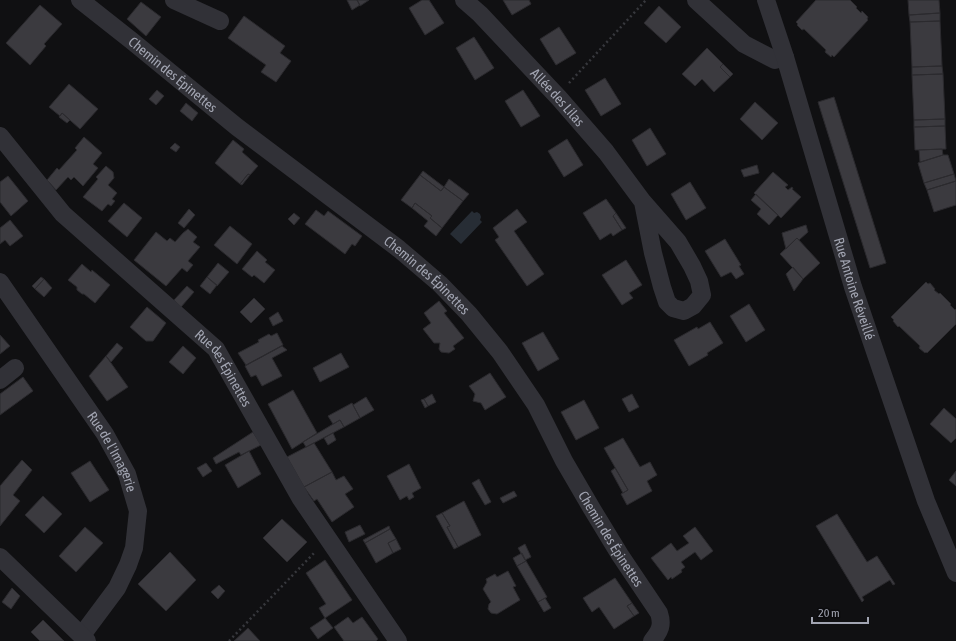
<svg xmlns="http://www.w3.org/2000/svg" width="956" height="641" viewBox="0 0 956 641" font-family="'Asap Condensed',sans-serif">
<style>
.water{fill:#272d35}
.building{fill:#3b3a3f;stroke:#2b2a2e}
.lines{fill:none;stroke-linecap:round;stroke-linejoin:round}
.path{stroke:#37383d;stroke-width:2.5;stroke-dasharray:2 3;stroke-linecap:butt}
.minor{stroke:#313137;stroke-width:18}
.labels{text-anchor:middle;dominant-baseline:central;stroke-width:3;stroke-linejoin:round;paint-order:stroke}
.street-label{font-size:14px;fill:#a2a5b2;stroke:#0b0b0d}
</style>
<rect width="100%" height="100%" fill="#101012"/>
<!-- water -->
<path class="water" d="M472,211L474,213L477,212L480,214L481,217L480,220L482,222L461,244L450,234Z"/>
<!-- building -->
<path class="building" d="M347,0H357L360,5L352,10Z
M357,0H369L360,6Z
M422,0H429L444,23L425,35L409,8Z
M503,0H529L531,4L512,15Z
M816,0H850L857,7L856,8L861,13L862,11L868,17L867,19L868,20L834,57L832,55L831,57L825,52L826,50L804,29L802,30L797,25L798,24L796,22Z
M908,0H939L940,13L909,15Z
M141,2L161,17L146,36L127,19Z
M40,5L62,24L44,44L46,46L30,65L6,43Z
M659,6L681,27L666,43L644,23Z
M940,13V21L910,22L909,15Z
M244,16L285,46L280,53L291,61L276,82L261,72L266,65L228,38Z
M940,21L942,66L912,67L910,22Z
M559,27L576,53L556,65L540,39Z
M474,37L494,68L475,80L456,48Z
M707,48L723,64L720,67L730,77L714,92L702,79L695,86L682,74Z
M723,64L733,74L730,77L720,67Z
M942,66L943,74L912,75V67Z
M943,74L945,119L914,120L912,75Z
M605,78L621,104L601,116L585,90Z
M69,84L98,109L80,129L62,113L60,116L49,107Z
M157,90L164,96L156,105L149,99Z
M523,90L540,116L521,127L505,101Z
M834,97L886,263L870,268L818,102Z
M755,102L778,123L762,140L740,119Z
M186,103L198,113L192,121L180,111Z
M62,113L70,120L67,123L59,117Z
M945,119V126L914,127V120Z
M945,126L946,149L915,150L914,127Z
M650,128L666,154L647,166L632,140Z
M84,137L102,153L93,164L98,168L83,186L74,177L71,180L68,177L56,190L47,180L57,168L59,170L77,150L75,148Z
M567,139L583,165L564,177L548,151Z
M233,140L244,149L242,152L258,166L250,175L248,174L240,184L215,163Z
M175,143L180,147L176,152L170,148Z
M942,149L943,155L920,162L919,150Z
M943,155H948L954,174L924,183L918,163Z
M757,165L759,173L744,177L741,170Z
M106,166L113,172L114,178L108,185L117,193L112,199L115,201L111,206L108,204L102,211L83,197L98,179L96,177Z
M423,171L444,187L441,191L420,175Z
M773,172L788,185L785,187L788,190L792,187L793,189H792L801,197L781,218L754,193Z
M248,174L250,175L242,185L240,184Z
M954,174L956,181L927,190L924,183Z
M420,175L441,191L444,187L463,201L442,228L430,218L432,216L415,203L412,208L401,200Z
M8,176L28,201L11,216L0,202V182Z
M449,179L469,194L463,201L444,187Z
M956,181V205L934,212L927,190Z
M690,182L706,208L686,220L671,194Z
M756,194L778,215L769,225L757,214L761,209L751,200Z
M606,199L616,213L613,216L622,230L613,236L611,233L600,240L583,213Z
M124,203L142,218L127,237L108,221Z
M415,203L432,216L430,218L442,228L436,236L424,226L428,221L412,208Z
M189,209L195,215L184,228L178,223Z
M517,209L527,222L514,231L544,274L527,286L495,240L499,237L493,228Z
M316,210L324,216L328,211L362,236L355,246L352,244L345,254L305,224Z
M294,213L300,218L294,225L288,219Z
M616,213L626,228L622,230L613,216Z
M10,220L23,236L10,246L5,240L0,244V228Z
M806,225L808,232L799,240L797,238L786,249L782,233Z
M230,226L252,244L237,264L214,245Z
M188,229L197,237L193,242L200,247L188,261L193,265L187,272L182,268L166,286L134,260L156,232L167,241L170,238L175,242L183,233Z
M797,238L820,263L803,279L780,254Z
M725,239L741,265L739,266L744,274L736,279L731,272L721,277L705,251Z
M257,251L267,260L265,262L275,270L264,283L254,275L252,277L242,269Z
M626,260L642,285L629,293L633,298L622,305L602,275Z
M218,263L229,272L217,286L207,277Z
M82,264L91,272L92,270L110,285L95,303L84,294H82L77,290V287L68,280Z
M793,267L803,279L794,291L786,274Z
M41,277L44,279L35,289L32,286Z
M207,277L217,285L210,294L200,286Z
M44,279L52,288L44,297L35,289Z
M926,282L928,284L930,283L935,289L934,290L939,294L940,293L951,304L950,305L955,310L956,309V324L927,353L926,352L925,353L919,348L920,346L899,326L898,327L893,321L894,320L891,317Z
M187,286L194,292L181,307L174,300Z
M254,298L265,309L251,323L240,312Z
M439,301L447,311L444,313L464,338L453,346L455,349L449,353L441,352L439,349L440,343H434L423,329L431,323L424,313Z
M749,304L765,330L746,342L730,316Z
M147,307L166,323L153,341H146L130,327Z
M278,312L283,321L273,326L269,318Z
M710,322L723,343L707,353L708,355L689,366L674,340L697,327L698,329Z
M543,332L559,359L538,371L522,343Z
M277,333L283,345L246,365L238,353L259,342L258,340L269,334L271,336Z
M0,335L10,346L0,354Z
M117,343L123,348L111,362L106,356Z
M183,346L196,358L183,374L169,362Z
M282,346L287,350L272,358L282,376L262,386L256,375L251,377L245,366Z
M341,353L349,367L320,382L313,368Z
M106,356L128,387L107,401L89,376Z
M490,373L506,397L485,410L481,403L473,401L475,394L469,386Z
M23,377L33,391L0,415V394Z
M293,390L317,433L292,449L268,404Z
M432,394L436,402L428,406L424,399Z
M632,394L639,407L629,412L622,399Z
M366,397L374,410L360,418L353,405Z
M424,399L428,406L425,408L421,400Z
M584,400L599,428L576,440L561,412Z
M352,403L360,418L344,427L340,420L333,424L328,416Z
M944,408L956,419V438L951,443L930,424Z
M340,420L344,427L306,447L303,442Z
M253,432L261,445L241,455L239,452L216,464L213,458Z
M333,433L336,440L328,445L324,438Z
M623,438L640,467L650,462L657,475L647,481L652,491L627,505L621,494L628,490L604,448Z
M314,443L332,472L304,487L287,457Z
M249,451L261,474L238,488L225,465Z
M22,460L32,470L13,495L20,501L0,526V486Z
M90,461L109,490L90,502L71,473Z
M206,463L212,471L203,477L197,468Z
M409,464L421,488L412,493L414,497L409,500L407,496L400,500L387,476Z
M615,468L628,490L623,493L611,471Z
M956,471V486L949,480Z
M332,472L336,480L344,476L353,489L345,494L354,507L332,522L317,499L314,501L304,487Z
M479,479L491,502L485,505L472,483Z
M514,491L517,496L503,503L500,498Z
M43,496L62,514L44,533L25,515Z
M464,501L481,535L458,547L447,527L450,526L442,513Z
M442,513L450,526L447,527L458,547L454,549L436,516Z
M837,514L867,562L877,556L895,584L893,585L890,580L862,597L864,600L862,602L816,526Z
M282,519L307,542L287,562L263,538Z
M360,525L365,534L349,542L345,532Z
M389,526L390,529L365,543L363,540Z
M85,527L103,543L76,572L59,556Z
M695,527L713,551L701,560L695,552L681,562L685,567L681,570L682,572L672,579L671,577L668,580L651,558L671,543L677,551L689,543L683,536Z
M390,529L396,539L388,543L393,553L376,563L365,543Z
M396,539L401,549L393,553L388,543Z
M525,544L531,557L525,560L518,548Z
M170,552L196,580L166,611L138,584Z
M522,553L526,561L517,566L513,558Z
M325,560L352,600L325,618L319,608L326,604L306,573Z
M526,561L547,597L538,602L517,566Z
M508,571L516,586L513,587L520,600L497,614L491,613L488,609L489,604L491,602L483,589L487,582L486,579L495,574L497,577Z
M615,578L632,603L627,606L634,616L614,629L599,607L592,612L583,598Z
M219,585L225,591L218,599L211,592Z
M12,588L20,596L11,609L2,602Z
M545,598L551,608L544,612L538,602Z
M632,603L639,613L634,616L627,606Z
M348,617L353,623L362,617L378,639L376,641H344L334,627Z
M325,618L333,628L318,639L310,628Z
M43,620L64,641H40L31,632Z
M248,628L260,641H234Z"/>
<g class="lines">
<!-- path -->
<path class="path" d="M569,83L646,0
M229,641L315,552"/>
<!-- minor -->
<g class="minor">
<path id="s1" d="M80,0L132,41L237,127L399,249L440,284L469,314L500,352L536,405L564,461L592,509L620,555L659,613C663,625 660,631 652,641"/>
<path d="M174,0L220,21"/>
<path id="s2" d="M464,0L480,14L559,98L606,152L643,202L678,242L692,266L699,281L702,295L693,306L684,311L673,308L667,302L662,287L653,253L643,202"/>
<path d="M696,0L744,44L775,60L785,57"/>
<path id="s3" d="M766,0L785,57L853,287L926,501L956,573"/>
<path id="s4" d="M0,136L63,214L216,349L301,499L398,641"/>
<path id="s5" d="M0,282L105,434L127,474L138,511L134,548L128,565L117,588L82,635"/>
<path d="M0,380L15,368"/>
<path d="M0,557L87,641"/>
</g>
</g>
<g class="labels">
<!-- street labels -->
<g class="street-label">
<text stroke="none"><textPath href="#s1" startOffset="119">Chemin des Épinettes</textPath></text>
<text stroke="none"><textPath href="#s2" startOffset="135">Allée des Lilas</textPath></text>
<text stroke="none"><textPath href="#s1" startOffset="443">Chemin des Épinettes</textPath></text>
<text stroke="none"><textPath href="#s3" startOffset="302">Rue Antoine Réveillé</textPath></text>
<text stroke="none"><textPath href="#s4" startOffset="324">Rue des Épinettes</textPath></text>
<text stroke="none"><textPath href="#s5" startOffset="204">Rue de l'Imagerie</textPath></text>
<text stroke="none"><textPath href="#s1" startOffset="767">Chemin des Épinettes</textPath></text>
</g>
</g>
<!-- scale -->
<path d="M812 617v6h56v-6" fill="none" stroke="#a2a5b2" stroke-width="2"/>
<text x="818" y="617" font-size="12" fill="#a2a5b2" stroke="#0b0b0d" stroke-width="3" paint-order="stroke">20 m</text>
</svg>
